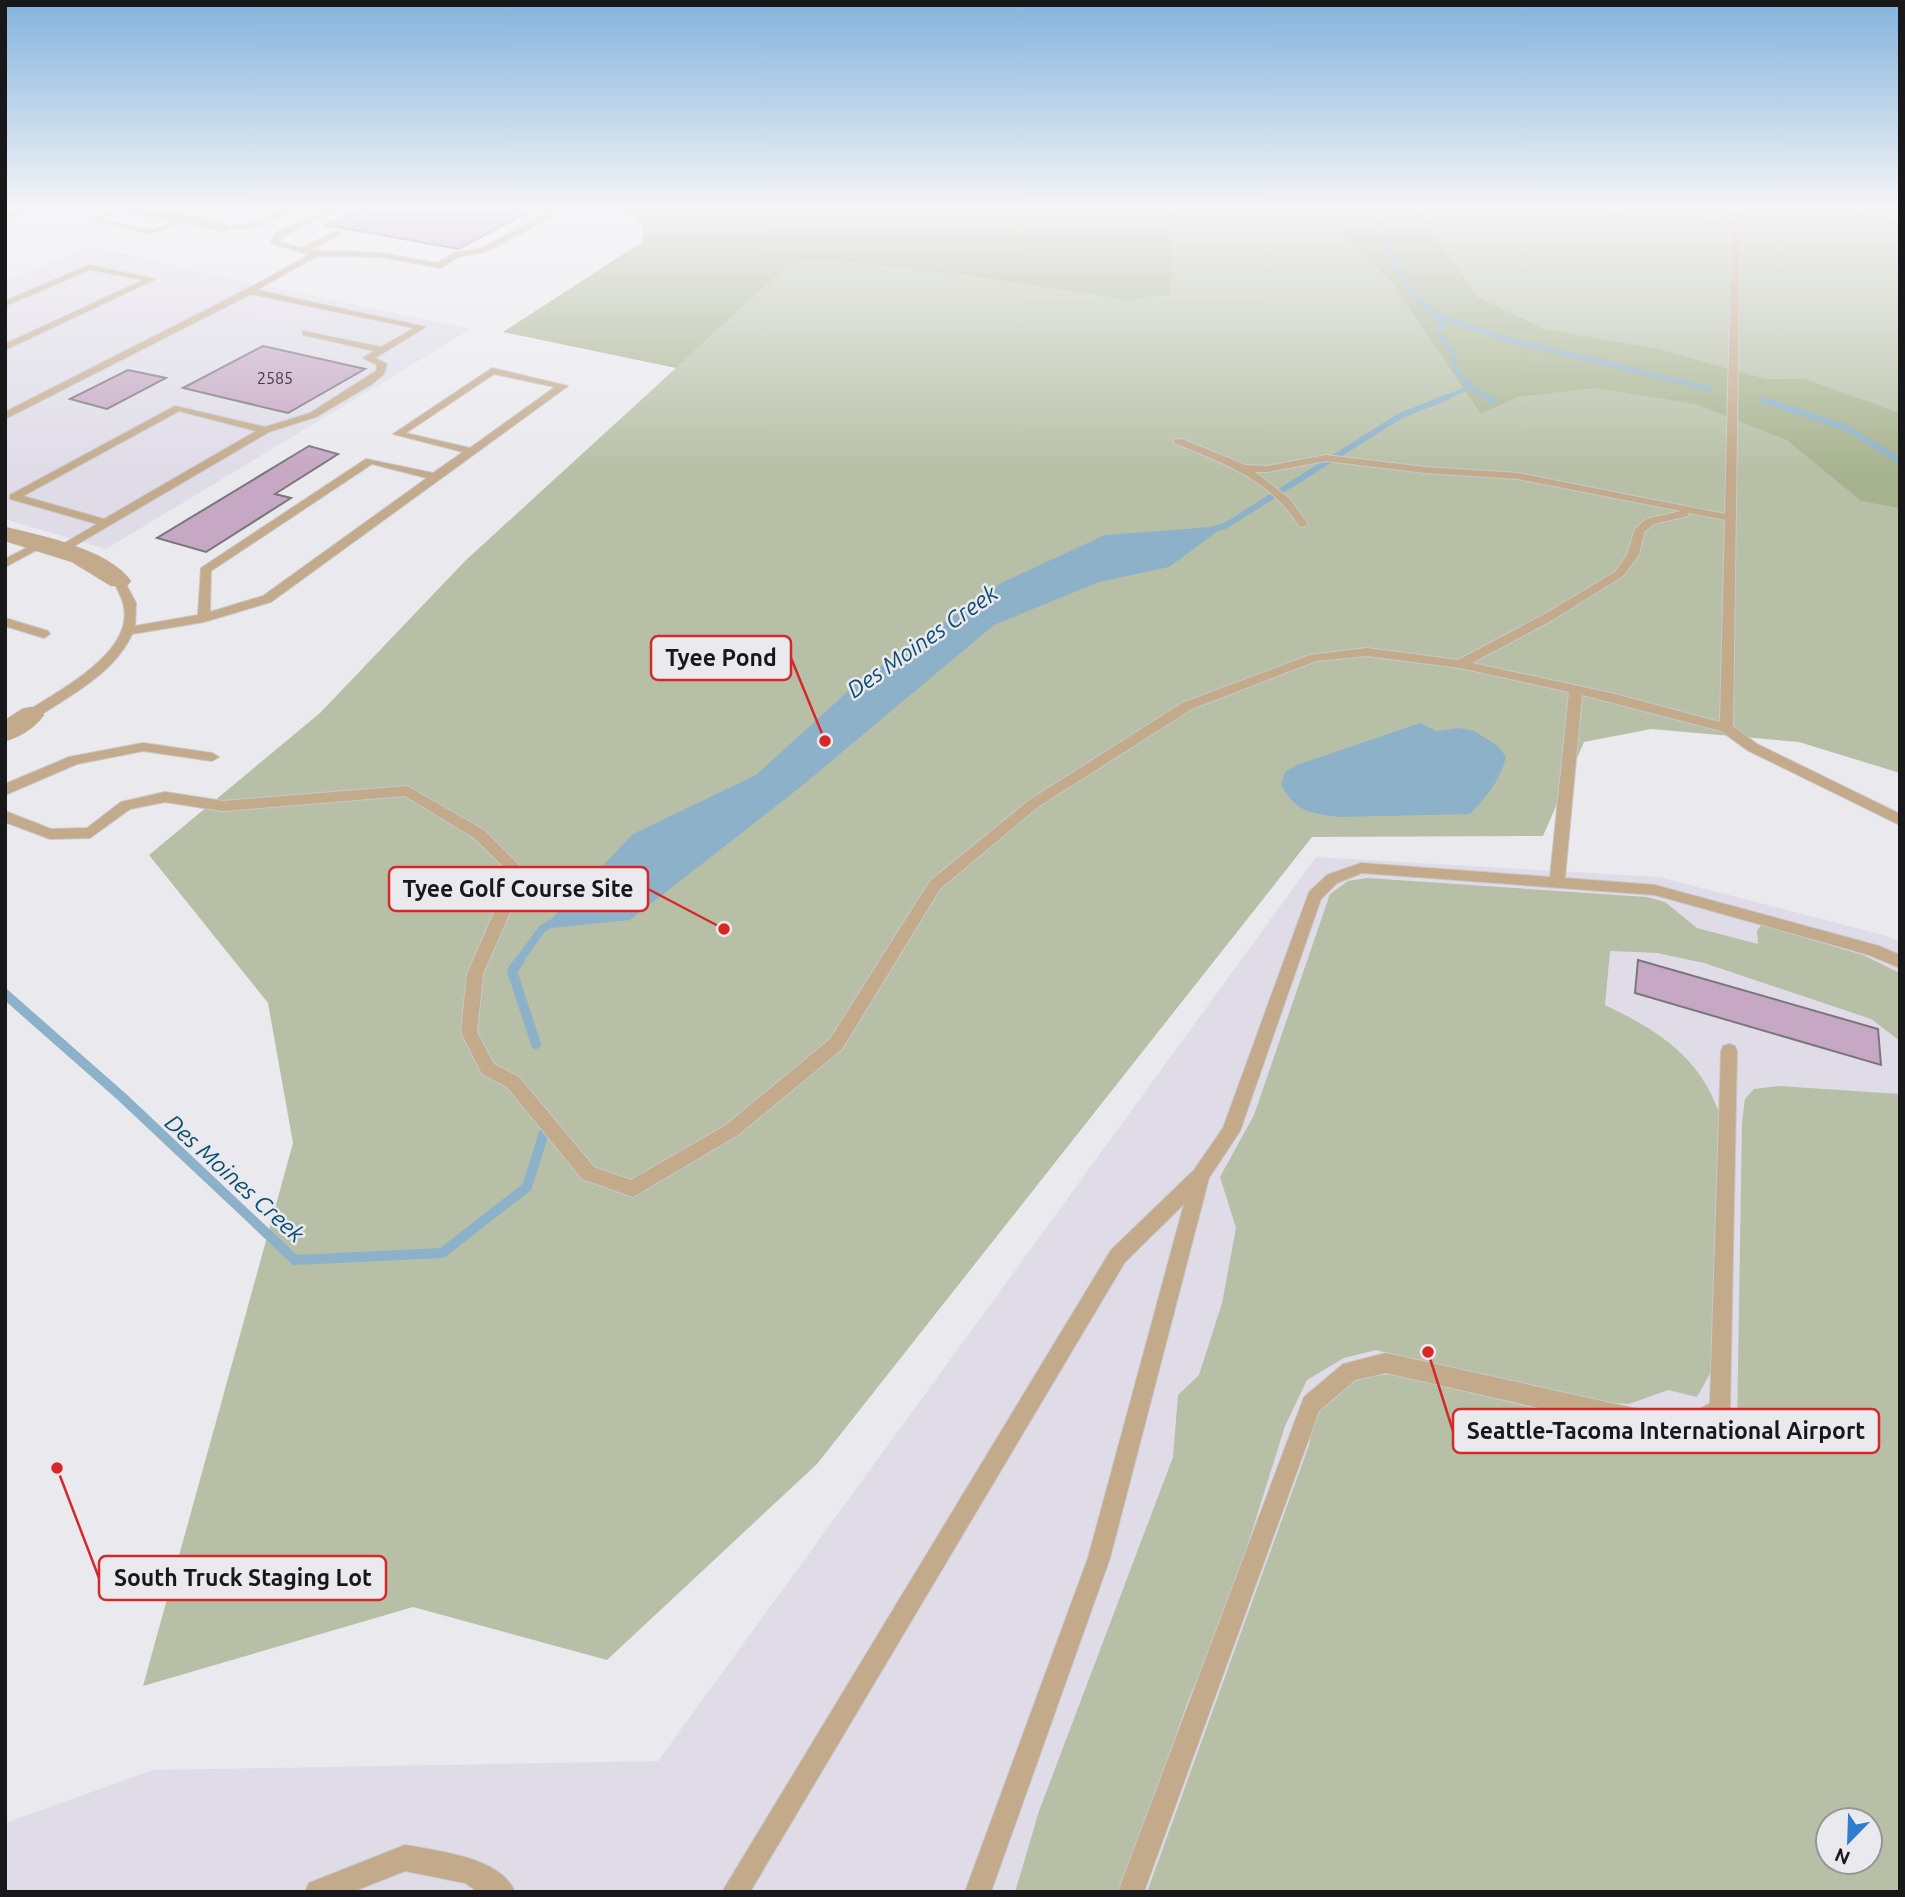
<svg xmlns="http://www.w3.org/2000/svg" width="1905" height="1897" viewBox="0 0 1905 1897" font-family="Ubuntu,sans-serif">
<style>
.built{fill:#dfdce8;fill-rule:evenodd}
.green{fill:#b7c0a6;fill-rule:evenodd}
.forest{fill:#a7b38e}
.water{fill:#8cb1c9}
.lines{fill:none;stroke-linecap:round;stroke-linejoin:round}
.stream-far3{stroke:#8cb1c9;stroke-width:4.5}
.stream-far2{stroke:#8cb1c9;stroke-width:6}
.stream-far1{stroke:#8cb1c9;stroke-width:8}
.stream{stroke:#8cb1c9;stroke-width:10}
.building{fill:#c6a7c4;stroke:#7a7679;stroke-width:2}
.lane-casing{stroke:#c8c7cc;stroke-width:2}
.street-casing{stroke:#c8c7cc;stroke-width:1}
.secondary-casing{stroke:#c8c7cc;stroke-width:2}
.path{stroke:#969599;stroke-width:2.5;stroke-dasharray:2 2.5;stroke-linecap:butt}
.lane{fill:#c2aa8b;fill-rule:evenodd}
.street{fill:#c2aa8b;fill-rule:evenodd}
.secondary{fill:#ae8b5b;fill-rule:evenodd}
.labels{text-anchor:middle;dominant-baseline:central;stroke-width:5;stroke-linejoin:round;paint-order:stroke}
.far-number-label{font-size:16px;fill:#443b44}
.water-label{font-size:23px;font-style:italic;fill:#0c4e70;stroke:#eae9ee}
.leader{fill:none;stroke:#d62828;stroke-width:2.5}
.callout-dot{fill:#d62828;stroke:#eae9ee;stroke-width:2.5}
.callout{fill:#eae9ee;stroke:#d62828;stroke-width:2.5}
.callout-label{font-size:23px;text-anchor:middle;font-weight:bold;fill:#181719}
</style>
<rect width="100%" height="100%" fill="#eae9ee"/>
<!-- built -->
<path class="built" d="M90,246L218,276L471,329L106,549L5,519V281Z
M1316,857L1659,877L1887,936L1900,942V1892H5V1823L153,1770L658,1761ZM1828,1820H1870V1862H1828Z"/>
<!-- green -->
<path class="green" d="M1176,207H1900V773L1799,742L1651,729L1584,742L1543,836L1312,837L817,1464L607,1660L413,1607L143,1686L293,1143L268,1003L149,855L320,713L465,561L792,262L836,261L956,274L1126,300L1171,293Z
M1367,878L1647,897L1665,902L1697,928L1758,944L1757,931L1761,925L1863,955L1900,973V1041L1871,1019L1704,963L1657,953L1610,951L1605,1005C1657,1030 1698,1055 1719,1112L1718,1359L1697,1397L1668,1390L1629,1404L1582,1401L1376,1350L1344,1358L1307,1380L1285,1426L1233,1592L1188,1701L1121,1892H1015L1039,1811L1173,1457L1178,1395L1199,1375L1222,1303L1236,1228L1220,1177L1254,1115L1330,894L1348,881Z
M1779,1086L1900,1094V1892H1147L1309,1445L1313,1419L1335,1394L1359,1377L1397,1374L1716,1453L1737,1427L1742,1123L1745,1099L1754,1089ZM1828,1820H1870V1862H1828Z"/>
<!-- forest -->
<path class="forest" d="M595,207H1176L1171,294L1126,300L956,274L836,261L792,262L676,368L503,332L642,242L644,229L635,215Z
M1280,207H1421L1430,228L1477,297L1544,329L1658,349L1765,379H1804L1900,413V508L1861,501L1787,440L1695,404L1596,388L1517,397L1481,414L1391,281L1330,225Z"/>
<!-- water -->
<path class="water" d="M1225,526L1169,567L1099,582L994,625L798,789L630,920L542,929L633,834L756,775L856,684L1001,583L1105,535Z
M1420,723L1436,731L1459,728L1474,731L1498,746L1506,757C1500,781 1487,796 1470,814L1338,817C1309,813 1295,812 1281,784L1285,772L1297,765Z"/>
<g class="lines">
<!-- stream-far3 -->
<path class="stream-far3" d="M1375,207C1381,236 1397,274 1417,297C1425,307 1437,313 1444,324L1438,333L1453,353L1455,369L1471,387L1489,399
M1439,316L1509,340L1711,389
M1442,399L1471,387"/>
<!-- stream-far2 -->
<path class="stream-far2" d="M1487,397L1493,401
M1763,400L1847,428L1900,461
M1214,529L1225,526L1400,416L1447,397"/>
<!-- stream-far1 -->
<path class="stream-far1" d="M518,962L542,929L550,924"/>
<!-- stream -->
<path class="stream" d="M520,960L512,971L536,1044
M5,994L122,1097L295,1260L442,1253L527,1187L547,1123"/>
</g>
<!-- building -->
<path class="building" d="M365,207H538L458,249L327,225Z
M263,346L365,369L288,413L183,388Z
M128,370L166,378L107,409L70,399Z
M309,446L338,454L275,494L291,498L206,552L157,538Z
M1638,960L1878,1029L1881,1065L1635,993Z"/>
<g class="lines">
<!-- lane casing -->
<g class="lane-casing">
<path id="lane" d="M115,207H125L101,219L150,230L187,218L191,220L150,234L89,220Z
M288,207H298L254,228L223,229L219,227L250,224Z
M334,207H344L283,236L279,242L301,248L339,230L342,234L309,250L381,253L437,263L453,253L481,248L546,214L548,207H556L552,217L486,252L458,257L441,268L381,257L317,256L257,290L426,327L375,358L387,364L384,374L372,384L316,417L269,432L64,552H56V548L97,524L10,499V495L175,406L265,427L310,413L376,371L377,365L363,358L374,351L303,335V331L381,347L414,328L251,294L5,419V412L247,289L309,255L270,243L277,232ZM179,411L256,431L104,519L23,496Z
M1608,207H1625L1732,223V207H1740L1733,726L1757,744L1900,814V825L1747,750L1721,731L1582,695L1565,878L1655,885L1879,946L1900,955V968L1869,955L1655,895L1362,873L1337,883L1321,899L1240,1131L1209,1178L1110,1558L991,1892H965L1088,1558L1184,1204L1125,1262L750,1892H722L1111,1250L1194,1170L1223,1128L1309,892L1327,875L1361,863L1550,877L1569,692L1460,668L1367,656L1316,661L1192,709L1038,807L940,889L842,1049L738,1135L633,1197L582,1179L507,1087L482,1074L461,1032L467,974L503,892L505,868L474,838L405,796L223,811L165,802L130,809L90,838L50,839L5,822V811L51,829L87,828L121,802L165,792L223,801L407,786L484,830L520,866L519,892L483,974L477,1032L494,1064L519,1077L594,1167L631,1180L726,1125L830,1039L930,881L1028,801L1182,703L1310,655L1367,648L1458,660L1543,615L1615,572L1627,555L1635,529L1646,519L1681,511L1518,479L1425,473L1326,461L1268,472H1255L1289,498L1308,524L1303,527L1299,526C1270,479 1223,463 1174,443V439H1182L1246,465L1268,466L1326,455L1425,467L1518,473L1725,514L1732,228ZM1689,513L1725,520L1720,722L1611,693L1472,663L1551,621L1623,576L1639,555L1644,532L1654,524L1688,516Z
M89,265L156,279L5,350V344L143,280L90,270L5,306V301Z
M492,368L568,386L271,602L204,622L132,634C115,673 69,696 36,718H26V712C56,693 118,660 124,622C127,606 120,594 113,581L115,579H123L136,603L135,626L198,615L201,568L366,459L433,473L463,452L393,434ZM494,374L555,387L470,448L406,433ZM372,464L427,478L263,596L210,612L211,571Z
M40,541L46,544L44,546L5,567V559Z
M5,618L48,631L50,634L44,638L5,626Z
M143,743L212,753L219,757L212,761L143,751L77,764L5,795V784L69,757Z
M1729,1044L1735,1046L1737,1051L1730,1409L1727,1416L1685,1441L1386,1373L1355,1380L1319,1411L1144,1892H1118L1304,1397L1343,1364L1386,1353L1683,1419L1710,1403L1721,1051L1723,1046Z
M405,1845C437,1851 501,1857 515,1892H478L465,1883L405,1871L352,1892H305L309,1883Z"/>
</g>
<!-- street casing -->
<g class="street-casing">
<path id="street" d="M114,207H143L223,222L231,227L223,232L121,211Z
M5,527C42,536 108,549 131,581L127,586H111L72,562L5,541Z
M31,707L40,709L44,715C36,727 19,738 5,741V720L22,709Z"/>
</g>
<!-- secondary casing -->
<g class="secondary-casing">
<path id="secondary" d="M33,207L30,211L5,219V208Z"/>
</g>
<!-- path -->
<path class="path" d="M1831,207L1900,225"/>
<!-- lane -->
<use href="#lane" class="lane"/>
<!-- street -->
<use href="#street" class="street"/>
<!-- secondary -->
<use href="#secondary" class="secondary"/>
</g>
<!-- sky -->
<linearGradient id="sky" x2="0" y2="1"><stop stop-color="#83b3dc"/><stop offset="0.44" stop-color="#f6f5f7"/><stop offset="1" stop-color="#f6f5f7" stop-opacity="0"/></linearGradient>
<rect width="1905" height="472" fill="url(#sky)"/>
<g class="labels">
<!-- far-number labels -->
<g class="far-number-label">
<text x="275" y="378">2585</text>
</g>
<!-- water labels -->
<g class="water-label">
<text transform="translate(922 641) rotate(-35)">Des Moines Creek</text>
<text transform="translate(235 1178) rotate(42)">Des Moines Creek</text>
</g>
</g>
<!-- callouts -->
<path class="leader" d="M825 741L791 658M724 929L648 889M1428 1352L1453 1431M57 1468L99 1578"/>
<g class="callout-dot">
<circle cx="825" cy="741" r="7"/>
<circle cx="724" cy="929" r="7"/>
<circle cx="1428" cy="1352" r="7"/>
<circle cx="57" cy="1468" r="7"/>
</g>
<g class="callout">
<rect x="651" y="636" width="140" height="44" rx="7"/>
<rect x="389" y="867" width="259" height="44" rx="7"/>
<rect x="1453" y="1409" width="426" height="44" rx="7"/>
<rect x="99" y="1556" width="287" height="44" rx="7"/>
</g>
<g class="callout-label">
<text x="721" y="666">Tyee Pond</text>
<text x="518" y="897">Tyee Golf Course Site</text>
<text x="1666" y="1439">Seattle-Tacoma International Airport</text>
<text x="243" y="1586">South Truck Staging Lot</text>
</g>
<!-- border -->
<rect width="1905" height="1897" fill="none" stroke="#181719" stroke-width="14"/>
<!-- north arrow -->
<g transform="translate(1849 1841) rotate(203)"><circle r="33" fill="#eae9ee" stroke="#969599" stroke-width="2"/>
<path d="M0-5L12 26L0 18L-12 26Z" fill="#317ccd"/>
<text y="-10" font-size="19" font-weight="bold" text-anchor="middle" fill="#181719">N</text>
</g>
</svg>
